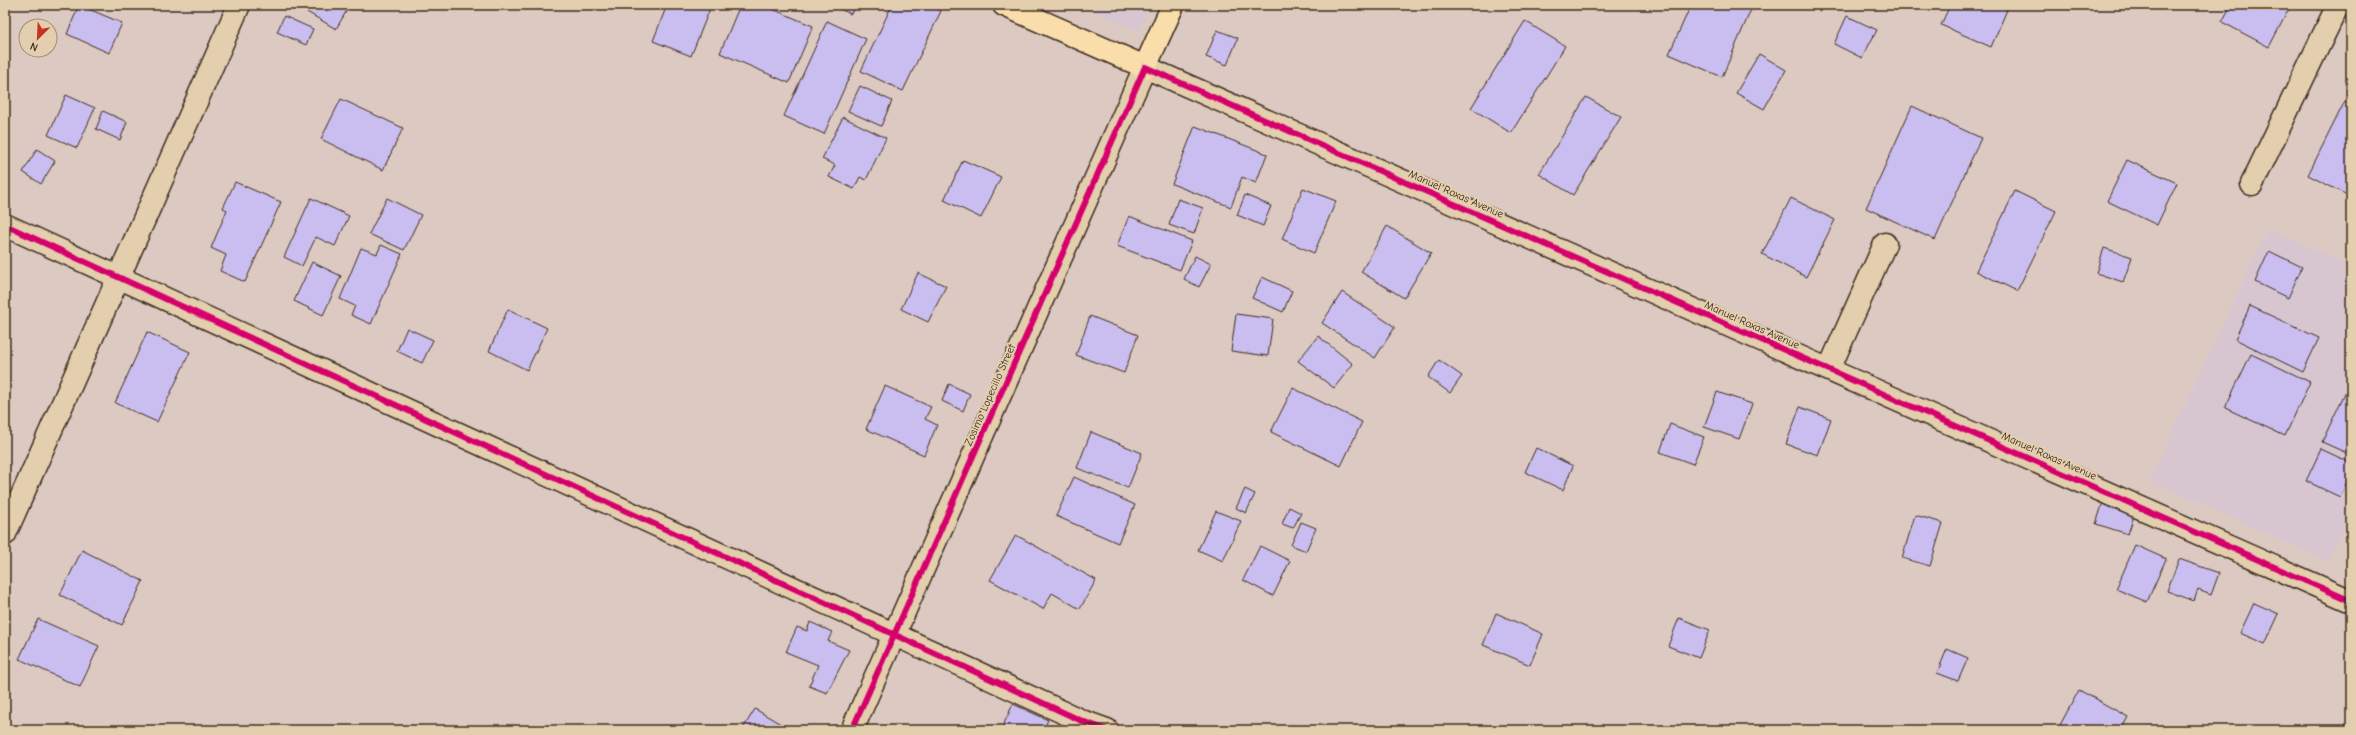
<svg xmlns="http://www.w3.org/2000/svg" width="2356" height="735" viewBox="0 0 2356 735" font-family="'Comic Neue',sans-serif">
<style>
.built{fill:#d7c6d0}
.building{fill:#cabef0;stroke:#3b2a1e}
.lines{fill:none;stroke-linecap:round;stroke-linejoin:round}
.minor-casing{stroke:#3b2a1e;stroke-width:25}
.major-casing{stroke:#3b2a1e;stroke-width:25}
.minor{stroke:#e3cfae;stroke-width:22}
.major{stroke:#f9deab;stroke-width:22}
.cycleway-casing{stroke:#e3cfae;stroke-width:8}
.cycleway{stroke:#d6006c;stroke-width:6}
.labels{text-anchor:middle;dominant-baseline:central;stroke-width:4;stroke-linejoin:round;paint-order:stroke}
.street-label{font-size:11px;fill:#3b2a1e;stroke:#e3cfae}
</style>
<rect width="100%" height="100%" fill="#dccac2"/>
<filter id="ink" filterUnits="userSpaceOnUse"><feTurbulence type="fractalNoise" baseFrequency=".025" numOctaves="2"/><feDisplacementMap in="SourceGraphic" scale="8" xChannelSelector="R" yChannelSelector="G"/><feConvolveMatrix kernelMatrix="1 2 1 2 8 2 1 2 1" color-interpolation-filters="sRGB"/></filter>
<g filter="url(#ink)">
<!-- built -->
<path class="built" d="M1079,5H1150L1138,31Z
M2268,228L2351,267V512L2328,562L2150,480Z"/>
<!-- building -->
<path class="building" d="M79,5L122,23L109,53L67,34Z
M311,5H350L336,29L307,12Z
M667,5L711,6L691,56L653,41Z
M740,5H763L813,26L789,83L720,53Z
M831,5H855L851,14Z
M892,5H929L941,11L903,91L861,71Z
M1691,5H1753L1722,77L1669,54Z
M1950,5H2009L1991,47L1941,25Z
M2231,5H2291L2269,47L2222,22Z
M284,16L313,29L306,45L277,32Z
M1847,16L1877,30L1862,58L1834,44Z
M827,21L866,39L824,134L784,116Z
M1525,21L1565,46L1511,133L1471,108Z
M1217,30L1238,38L1227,65L1206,57Z
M1759,54L1786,70L1764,109L1736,93Z
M860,86L892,101L881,126L848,111Z
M66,95L95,108L77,148L48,135Z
M1586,97L1621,117L1573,195L1539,174Z
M2347,97L2351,99V197L2308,175Z
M341,99L403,128L383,170L321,139Z
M1912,106L1981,138L1935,240L1866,208Z
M103,111L127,122L120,140L96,129Z
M843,117L886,138L866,180L860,177L854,189L829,177L835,165L822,159Z
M1195,126L1267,154L1256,183L1242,177L1231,207L1172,184Z
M37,149L55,161L41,184L23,172Z
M963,160L1001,177L981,218L944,200Z
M2127,160L2177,183L2157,225L2107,201Z
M235,182L281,202L245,282L220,271L226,255L211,248L227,210L223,208Z
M1303,188L1336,201L1314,253L1282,239Z
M2015,191L2056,211L2017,291L1976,271Z
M1245,195L1271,206L1263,226L1237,215Z
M311,198L349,216L335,246L316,237L302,266L284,257Z
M387,198L421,215L404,250L369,234Z
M1791,198L1835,220L1806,277L1762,254Z
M1178,199L1203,208L1194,234L1169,225Z
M1129,216L1192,241L1180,270L1117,246Z
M1387,226L1431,253L1404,298L1361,272Z
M381,245L402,254L371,324L351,315L355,306L340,299L361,248L377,254Z
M2104,248L2132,257L2123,282L2096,273Z
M2269,251L2302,267L2288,298L2255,282Z
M1195,256L1211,264L1199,287L1184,279Z
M312,262L341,276L323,315L294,301Z
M918,273L946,286L928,322L901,309Z
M1262,277L1292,291L1283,312L1252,298Z
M1342,292L1395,327L1375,358L1322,323Z
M2250,306L2319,338L2303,372L2235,339Z
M508,309L547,328L527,370L489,351Z
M1236,314L1273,319L1268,356L1231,351Z
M1090,316L1138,335L1124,373L1076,355Z
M407,328L433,340L422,363L397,351Z
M147,332L190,352L157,422L115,403Z
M1318,336L1353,364L1334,388L1298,361Z
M2251,354L2310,382L2285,436L2225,408Z
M1439,360L1462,376L1450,393L1428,377Z
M2351,380V455L2322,442Z
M949,384L970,394L963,411L942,401Z
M885,386L931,407L925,419L937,425L924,455L866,429Z
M1293,388L1362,422L1341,466L1271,432Z
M1717,392L1752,404L1739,439L1704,427Z
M1800,407L1831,419L1818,455L1786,444Z
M1670,424L1704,437L1693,464L1660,452Z
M1091,432L1142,453L1128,488L1077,468Z
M1536,448L1573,466L1563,490L1525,472Z
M2321,449L2351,463V473L2340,497L2306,481Z
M1074,477L1135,505L1118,543L1056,516Z
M1245,489L1255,494L1246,513L1236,508Z
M2103,502L2135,513L2128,534L2096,524Z
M1289,507L1301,513L1293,528L1282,524Z
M1216,511L1241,521L1223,561L1198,550Z
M1915,515L1943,523L1930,566L1902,558Z
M1301,522L1316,528L1306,551L1291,545Z
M1016,535L1096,580L1080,609L1052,593L1043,609L990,580Z
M2135,545L2166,559L2147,602L2116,589Z
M1260,546L1290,561L1273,596L1243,580Z
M82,550L143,581L122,625L60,595Z
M2179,559L2219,573L2211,595L2198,590L2194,601L2167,591Z
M2254,603L2279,614L2265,644L2240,633Z
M1496,613L1543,634L1530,665L1483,645Z
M1679,618L1710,630L1699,658L1668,646Z
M38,619L99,646L80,687L19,659Z
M810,622L832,632L828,641L849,650L827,693L809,686L818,665L786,652L797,627L807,631Z
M1947,649L1968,658L1958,681L1937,673Z
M2079,690L2128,717L2121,730H2070L2060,725Z
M1013,704L1048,720L1043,730H1001Z
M755,709L791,730H742Z"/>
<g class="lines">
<!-- minor casing -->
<g class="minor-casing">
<path id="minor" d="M2252,184L2338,5
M5,225L1082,721L1107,730
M1829,369L1885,244
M5,534L239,5
M852,730L1145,67L2351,601"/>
</g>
<!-- major casing -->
<g class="major-casing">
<path id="major" d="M1004,5L1145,67L1173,5"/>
</g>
<!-- minor -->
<use href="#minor" class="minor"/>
<!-- major -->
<use href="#major" class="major"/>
<!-- cycleway casing -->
<g class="cycleway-casing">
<path id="cycleway" d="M5,225L1082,721L1107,730
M852,730L1145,67L2351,601"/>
</g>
<!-- cycleway -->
<use href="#cycleway" class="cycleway"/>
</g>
</g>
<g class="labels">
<!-- street labels -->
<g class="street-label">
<text transform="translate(1456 194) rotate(24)">Manuel Roxas Avenue</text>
<text transform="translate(1752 325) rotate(24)">Manuel Roxas Avenue</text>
<text transform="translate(990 395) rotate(-66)">Zosimo Lopecillo Street</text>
<text transform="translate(2049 456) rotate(24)">Manuel Roxas Avenue</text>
</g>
</g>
<!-- margin -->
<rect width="2356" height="735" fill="none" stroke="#e3cfae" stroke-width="20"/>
<rect x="10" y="10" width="2336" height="715" fill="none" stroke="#3b2a1e" stroke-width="1.5" filter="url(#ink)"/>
<!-- north arrow -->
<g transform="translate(38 38) rotate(204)"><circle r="19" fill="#e3cfae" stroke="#a08d74"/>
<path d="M0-3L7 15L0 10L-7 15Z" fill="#c8321e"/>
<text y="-6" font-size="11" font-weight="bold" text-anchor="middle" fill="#3b2a1e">N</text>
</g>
</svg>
